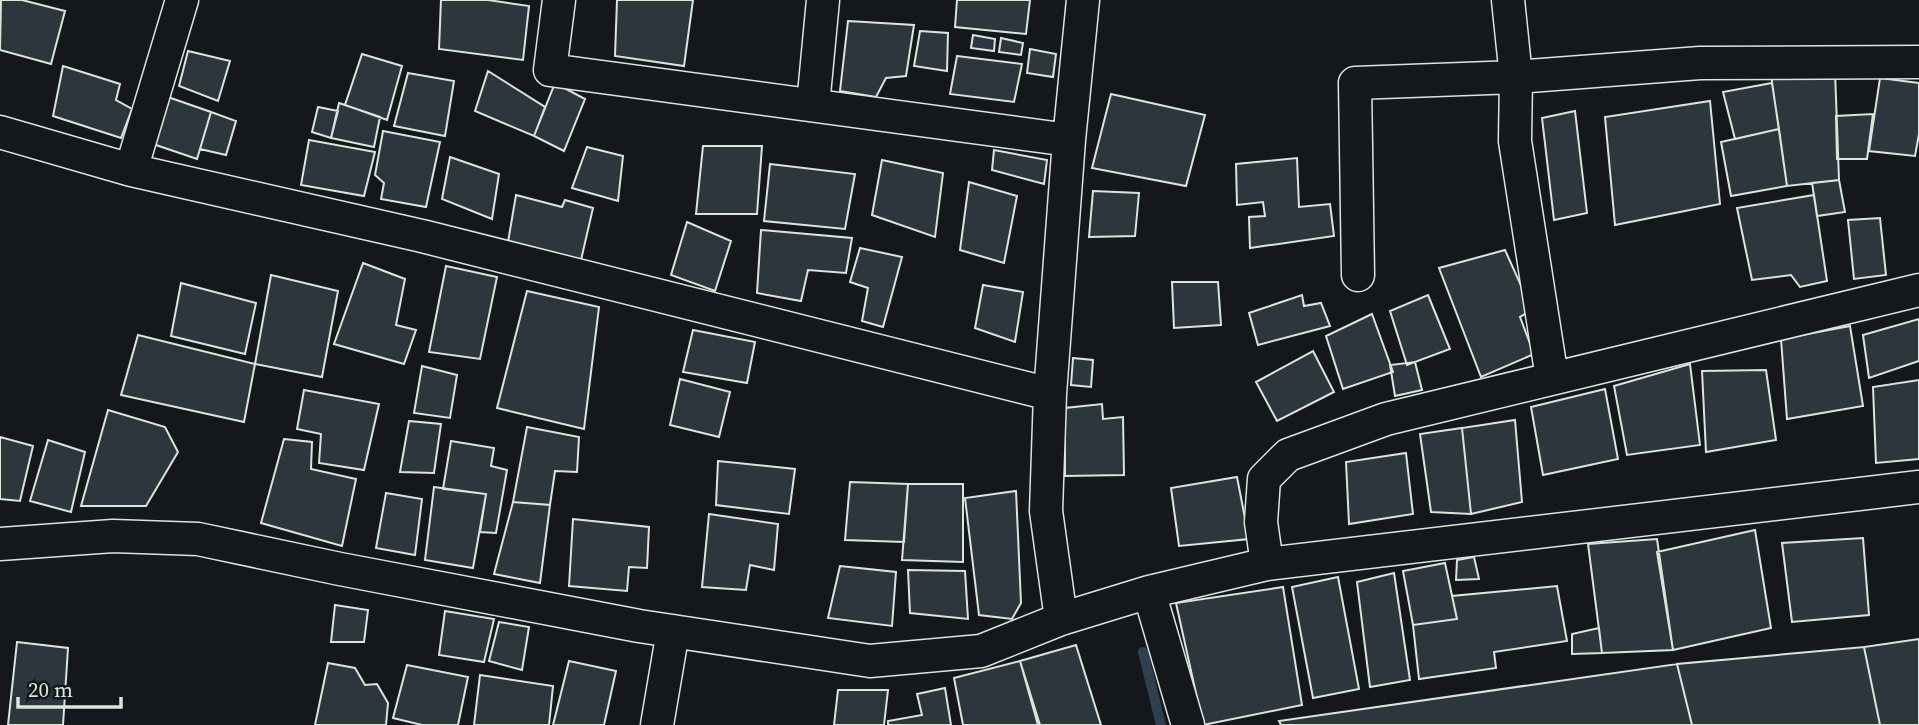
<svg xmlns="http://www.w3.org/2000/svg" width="1919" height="725" viewBox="0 0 1919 725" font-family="'Source Serif 4',serif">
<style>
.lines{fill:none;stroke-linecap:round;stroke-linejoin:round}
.stream{stroke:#2f3f4d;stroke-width:10}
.building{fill:#2c363c;stroke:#d8e6dc;stroke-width:2}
.street-casing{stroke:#d8e6dc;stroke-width:35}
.street{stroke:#14181c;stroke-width:32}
</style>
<rect width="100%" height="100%" fill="#14181c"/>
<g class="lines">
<!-- stream -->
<path class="stream" d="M1143,652L1161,725"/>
</g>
<!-- building -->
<path class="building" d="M1,0H22L65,11L51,64L0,50Z
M441,0H488L529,6L523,60L439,49Z
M617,0H693L684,66L615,56Z
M957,0H1030L1026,34L955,27Z
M848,21L914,25L906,76L886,78L876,97L840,91Z
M920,31L948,33L947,71L914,66Z
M973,35L995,39L994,51L971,48Z
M1001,38L1023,43L1021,55L999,52Z
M1030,49L1056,54L1053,77L1027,73Z
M188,51L230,61L218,101L179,86Z
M362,54L402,66L387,120L345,105Z
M957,56L1022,64L1014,102L950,94Z
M63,66L120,84L116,100L132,109L121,138L53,116Z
M488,71L545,107L534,136L475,111Z
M1835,71L1839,180L1787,186L1771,75Z
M408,73L454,81L445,136L394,126Z
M1880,78L1919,83V134L1915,156L1869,151Z
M555,83L585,99L564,151L534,136Z
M1772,83L1779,129L1735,139L1723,92Z
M1111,94L1205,115L1186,186L1092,168Z
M165,96L211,112L197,159L153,144Z
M1710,101L1720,204L1615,225L1605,117Z
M339,103L380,117L374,147L331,138Z
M318,107L338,111L331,138L312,132Z
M1575,111L1587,213L1554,220L1542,118Z
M211,112L236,121L226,155L200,149Z
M1873,114L1867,159H1837L1836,116Z
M1779,129L1787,186L1731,196L1721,142Z
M383,131L440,142L426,207L381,199L384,183L375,175Z
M309,140L375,152L364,196L301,185Z
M703,146H762L757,214H696Z
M587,147L623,156L618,201L572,188Z
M994,150L1047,160L1044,184L992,170Z
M450,157L499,174L492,219L442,199Z
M1297,158L1299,207L1330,204L1334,236L1250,248L1249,217L1265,216L1263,202L1237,205L1236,164Z
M882,160L943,173L935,237L872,215Z
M770,164L855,174L845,229L764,221Z
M1839,180L1845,212L1817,216L1812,183Z
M969,182L1017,196L1004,263L960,250Z
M1093,191L1139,193L1135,236L1089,237Z
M516,195L562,207L565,200L593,208L581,260L508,242Z
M1814,195L1827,281L1800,287L1791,275L1752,280L1737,208Z
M1880,218L1886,275L1854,279L1848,220Z
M687,222L731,241L715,291L671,275Z
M761,230L852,238L846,273L808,270L801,301L757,293Z
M860,248L902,257L883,327L862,321L868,288L850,282Z
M1505,250L1532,310L1520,317L1534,354L1481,377L1439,268Z
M363,263L405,279L396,325L416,330L404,364L334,344Z
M446,266L497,277L480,359L429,352Z
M271,275L338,291L322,377L255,364Z
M1172,282H1218L1221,325L1174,328Z
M181,283L256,303L245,354L171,336Z
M983,285L1023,292L1015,342L975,328Z
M527,291L599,307L584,429L497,408Z
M1302,295L1304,306L1321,303L1330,326L1258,345L1249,313Z
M1428,295L1450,349L1407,365L1390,311Z
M1372,314L1393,372L1343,389L1326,336Z
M1919,319V361L1869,378L1863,335Z
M1850,326L1863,406L1787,419L1781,339Z
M693,330L755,342L747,383L683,372Z
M138,335L255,364L244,422L121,395Z
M1313,351L1334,392L1277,421L1256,382Z
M1073,358L1093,360L1091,387L1071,385Z
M1415,362L1422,390L1395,396L1390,365Z
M1690,364L1700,445L1627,455L1614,386Z
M422,366L457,375L450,418L414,413Z
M1766,370L1776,440L1706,452L1702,371Z
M680,379L730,392L719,437L670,425Z
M1919,380V459L1876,463L1873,387Z
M1605,389L1618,459L1543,475L1531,407Z
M304,390L379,404L364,470L319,463L321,434L297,429Z
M1102,404L1103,419L1123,417L1124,475L1065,476V408Z
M108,410L165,427L178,452L146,506H81Z
M1515,420L1522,502L1471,514L1462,428Z
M409,421L441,424L434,473L400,472Z
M527,427L579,437L577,472L555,471L550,505L513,502Z
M1462,428L1471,514L1431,512L1420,434Z
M0,437L33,446L20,501L0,499Z
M284,439L312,442L311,469L356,479L342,546L261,523Z
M48,440L85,452L71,512L30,501Z
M451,441L494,448L491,466L507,470L496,533L480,532L486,494L443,489Z
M1406,453L1413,514L1349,524L1346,462Z
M718,461L795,469L789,514L716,505Z
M1237,477L1249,539L1179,546L1171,488Z
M850,482L908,484L904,542L845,540Z
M908,484H963V562L902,560Z
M434,487L486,494L473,568L425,560Z
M1016,491L1021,603L1012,619L979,615L965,498Z
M386,493L422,499L415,555L376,548Z
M513,502L550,505L540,583L494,574Z
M709,514L778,524L774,570L750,565L746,590L702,587Z
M573,519L649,527L647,568L629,567L627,591L569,586Z
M1755,530L1771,628L1673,650L1657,552Z
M1863,538L1869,615L1792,622L1782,543Z
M1657,539L1673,650L1602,653L1588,544Z
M1474,557L1479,579L1456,580L1457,560Z
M1445,563L1457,619L1413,625L1403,571Z
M840,566L896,572L892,626L828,618Z
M908,570L965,571L968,619L910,613Z
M1394,573L1410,680L1370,687L1357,582Z
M1338,577L1359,689L1313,698L1292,587Z
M1557,586L1567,641L1494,652L1496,668L1419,679L1413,625L1457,619L1452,596Z
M1283,587L1302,705L1203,725L1176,603Z
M335,605L368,610L364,642H331Z
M445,611L494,619L484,662L439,655Z
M499,622L529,627L522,670L489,661Z
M1599,628L1602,653L1572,654V634Z
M1919,639V725H1880L1864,647Z
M17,642L68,648L63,725H8Z
M1076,645L1101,725H1040L1020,661Z
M1864,647L1880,725H1692L1677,664Z
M569,661L616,671L604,725H553Z
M1020,661L1038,725H963L954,678Z
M328,663L355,668L365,685L377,684L388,703L386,725H315Z
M1677,664L1692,725H1281L1279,721Z
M407,665L468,677L458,725H422L393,718Z
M480,675L553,686L549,725H474Z
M945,688L951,725H888V721L922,715L917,694Z
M838,690H888L884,725H834Z"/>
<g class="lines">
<!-- street casing -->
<g class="street-casing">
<path id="street" d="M559,0L550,70L1069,140
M1508,0L1516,77L1515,141L1552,378
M813,105L823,0
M0,132L131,170L422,236L1050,394
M131,170L182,0
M1358,275L1355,83L1516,77L1700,63L1919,62
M0,544L113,536L198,539L340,569L639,626L870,661L981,651L1061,619L1149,592L1267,564L1919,487
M1267,564L1261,522L1264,479L1288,455L1386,419L1919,290
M1149,592L1188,725
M1061,619L1046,511L1050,394L1069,140L1083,0
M657,725L673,631"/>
</g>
<!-- street -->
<use href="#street" class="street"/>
</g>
<!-- scale -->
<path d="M18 697v10h103v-10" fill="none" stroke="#d8e6dc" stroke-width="3.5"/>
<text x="28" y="697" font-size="21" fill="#d8e6dc" stroke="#14181c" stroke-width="5" paint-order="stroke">20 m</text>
</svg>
